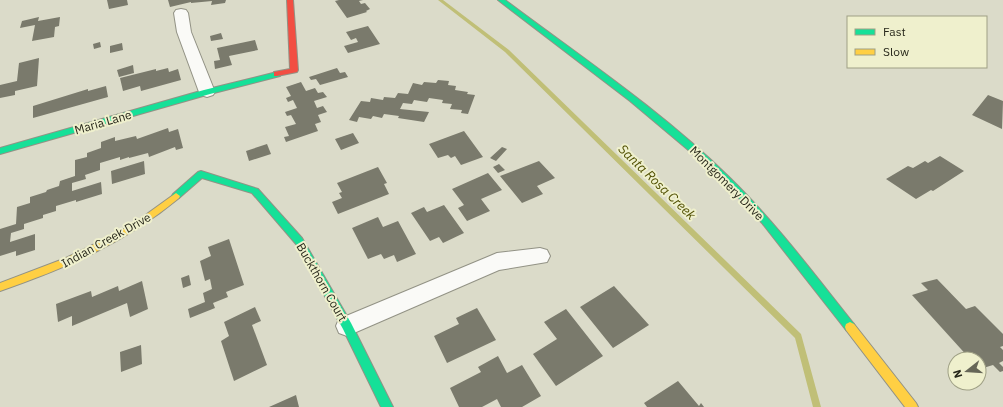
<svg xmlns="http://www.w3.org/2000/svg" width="1003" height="407" viewBox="0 0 1003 407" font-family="'IBM Plex Sans',sans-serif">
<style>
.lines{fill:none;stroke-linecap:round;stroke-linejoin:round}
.stream{fill:#c0bf77;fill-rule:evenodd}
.building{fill:#7a7a6c}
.street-casing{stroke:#929285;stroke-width:2}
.fast-casing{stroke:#929285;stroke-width:2}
.slow-casing{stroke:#929285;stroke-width:2}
.jam-casing{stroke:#929285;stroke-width:2}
.street{fill:#fafaf7;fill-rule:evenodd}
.fast{fill:#16e098;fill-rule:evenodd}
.slow{fill:#ffcf43;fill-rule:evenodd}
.jam{fill:#f24e42;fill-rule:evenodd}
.labels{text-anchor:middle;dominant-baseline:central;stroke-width:4;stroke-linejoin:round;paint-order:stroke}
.street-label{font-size:12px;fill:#27271a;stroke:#eff0cd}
.water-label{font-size:13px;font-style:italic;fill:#515003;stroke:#eff0cd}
</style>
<rect width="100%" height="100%" fill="#dbdbc9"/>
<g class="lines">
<!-- stream -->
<path class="stream" d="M438,0H443L509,50L801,334L821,407H813L795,338L505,52Z"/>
</g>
<!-- building -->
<path class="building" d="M107,0H127L128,5L109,9Z
M168,0H226L225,3L211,5L212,1L191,3V2L170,7Z
M339,0H363L359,1L361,4L365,3L370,9L366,11L367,12L347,18L335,1Z
M39,17L38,21L60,17L59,26L55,27L54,37L32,41L35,25L20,28L22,21Z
M368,26L380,44L348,53L344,46L358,42L356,38L351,40L346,32Z
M221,33L223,39L211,41L210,36Z
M255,40L258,50L229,56L232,65L215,69L214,61L220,60L217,48Z
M100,42L101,47L94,49L93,44Z
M122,43L123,50L110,53V46Z
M39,58L37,86L15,91V95L0,98V85L17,81L19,63Z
M133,65L134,73L119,77L117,70Z
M168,68L169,72L178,69L181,80L141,91L140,86L123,91L120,78L156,69V71Z
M337,68L340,73L345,72L348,77L320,85L316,79L311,80L309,77Z
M438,80L449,81L448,85L456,86L455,90L468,92L467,94L475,95L468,114L461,113L462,110L450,109L452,104L442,103L443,100L429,98L427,102L414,100L412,104L403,103L400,109L429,112L424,122L398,118L399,116L384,114L382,118L373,116L371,119L359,117L357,122L349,120L361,101L370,102L371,98L383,100L384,97L395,98L398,93L408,94L413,83L422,85L424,82L436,83Z
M301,82L306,91L315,88L318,93L323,92L327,97L314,101L317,108L323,106L327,112L318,115L321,122L315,124L318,131L286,142L284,137L289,136L285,127L296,124L291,115L287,116L285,112L297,108L293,100L288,102L286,98L291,96L286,87Z
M106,86L108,97L33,118V106L88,89V91Z
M988,95L1003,101L1002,129L972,115Z
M168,128L169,132L178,129L183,148L176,150L175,147L149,157L148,153L129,158V157L120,160V157L100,163V170L85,175L86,179L72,183V191L101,182L102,194L76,202V200L56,206V211L43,215V218L24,224V229L11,233L10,242L35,234V250L16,256V251L0,256V229L16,224L17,207L30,203V197L46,192L47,190L59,186L60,181L75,176V160L87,157V153L101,148V142L115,137V141L136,136L137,139Z
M464,131L483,157L461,165L455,156L451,158L448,155L438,158L429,144Z
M353,133L359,143L341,150L335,139Z
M267,144L271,154L249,161L246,151Z
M502,147L507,149L496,161L490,158Z
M940,156L964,171L933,191L931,190L916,199L886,179L908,166L913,168L925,161L928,163Z
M144,161L145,174L112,184L111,171Z
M539,161L555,178L537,186L543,194L522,203L500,176Z
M499,164L505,170L498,173L493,167Z
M378,167L387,183L384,184L389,194L338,214L332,202L342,198L339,193L342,192L337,183Z
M488,173L502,190L481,199L490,211L467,221L458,208L464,205L452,189Z
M444,205L464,233L443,243L439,237L430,241L411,213L424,207L427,212Z
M378,217L383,227L398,221L416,254L397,262L394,255L384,259L381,254L368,259L352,228Z
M229,239L244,285L226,292L228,297L213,303L215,308L190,318L188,309L205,302L203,293L212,289L210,279L205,281L200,261L211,256L208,247Z
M189,275L191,285L183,288L181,278Z
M937,279L966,309L975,306L1003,334V346L1000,347L1003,350V361L999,363L1003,367V371L1000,372L993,365L980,369L979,359H970L912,295L928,290L921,283Z
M142,281L148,309L130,317L127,303L72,326V316L58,322L56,304L91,291L92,297L118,286L119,291Z
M614,286L649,325L613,348L580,307Z
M255,307L261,321L252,325L267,365L234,381L221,341L229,336L224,322Z
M477,308L496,340L447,363L434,336L459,324L456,318Z
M566,309L603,356L556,386L533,354L557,339L544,322Z
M141,345L142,364L121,372L120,352Z
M498,356L507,373L522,365L541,396L522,407H501L497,399L482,407H459L450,388L481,372L478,367Z
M678,381L699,406L701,403L704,407H647L644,403Z
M296,395L299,407H269Z"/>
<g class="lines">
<!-- street casing -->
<g class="street-casing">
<path id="street" d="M181,9L186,10L188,13L191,32L215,92L213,95L207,97L201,95L199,92L177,32L174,13L176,10Z
M540,248L547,250L550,256L547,262L499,270L347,336L339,333L336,326L339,319L490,256L497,253Z"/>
</g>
<!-- fast casing -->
<g class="fast-casing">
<path id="fast" d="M498,0H505C581,57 662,111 730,178C776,223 814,274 854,324L855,327L854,330L850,332L846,330L762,223L725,183L705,164L630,101Z
M277,72H280V76L210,94L0,154V148L204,90Z
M201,171L258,189L302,238L351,323L393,407H381L343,329L296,244L252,193L202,178L179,198H173L172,196L173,194L198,172Z"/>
</g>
<!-- slow casing -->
<g class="slow-casing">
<path id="slow" d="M176,193L180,196L179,198C125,243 66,268 0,291V283L66,258L111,236L133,224Z
M850,322L854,324L916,403L918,407H905L846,330L845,327L846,324Z"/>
</g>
<!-- jam casing -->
<g class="jam-casing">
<path id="jam" d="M287,0H293L298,70L297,72L277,76H274V72L290,69Z"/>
</g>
<!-- street -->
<use href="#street" class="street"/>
<!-- fast -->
<use href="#fast" class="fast"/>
<!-- slow -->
<use href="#slow" class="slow"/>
<!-- jam -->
<use href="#jam" class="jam"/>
</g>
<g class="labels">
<!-- street labels -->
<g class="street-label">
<text transform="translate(103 122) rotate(-16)">Maria Lane</text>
<text transform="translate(727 183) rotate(45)">Montgomery Drive</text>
<text transform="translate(106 240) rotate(-29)">Indian Creek Drive</text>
<text transform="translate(322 282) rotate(60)">Buckthorn Court</text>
</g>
<!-- water labels -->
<g class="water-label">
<text transform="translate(657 182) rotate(44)">Santa Rosa Creek</text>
</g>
</g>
<!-- legend -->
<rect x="847" y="16" width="140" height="52" fill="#eff0cd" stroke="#9fa085"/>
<rect x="855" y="29" width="20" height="6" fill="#16e098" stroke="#9fa085"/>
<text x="883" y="36" font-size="12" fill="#27271a">Fast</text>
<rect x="855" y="49" width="20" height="6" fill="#ffcf43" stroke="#9fa085"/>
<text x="883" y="56" font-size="12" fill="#27271a">Slow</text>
<!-- north arrow -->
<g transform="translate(967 371) rotate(253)"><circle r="19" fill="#eff0cd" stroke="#9fa085"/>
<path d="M0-3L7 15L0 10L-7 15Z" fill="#666657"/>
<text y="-6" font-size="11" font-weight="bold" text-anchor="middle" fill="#27271a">N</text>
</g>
</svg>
